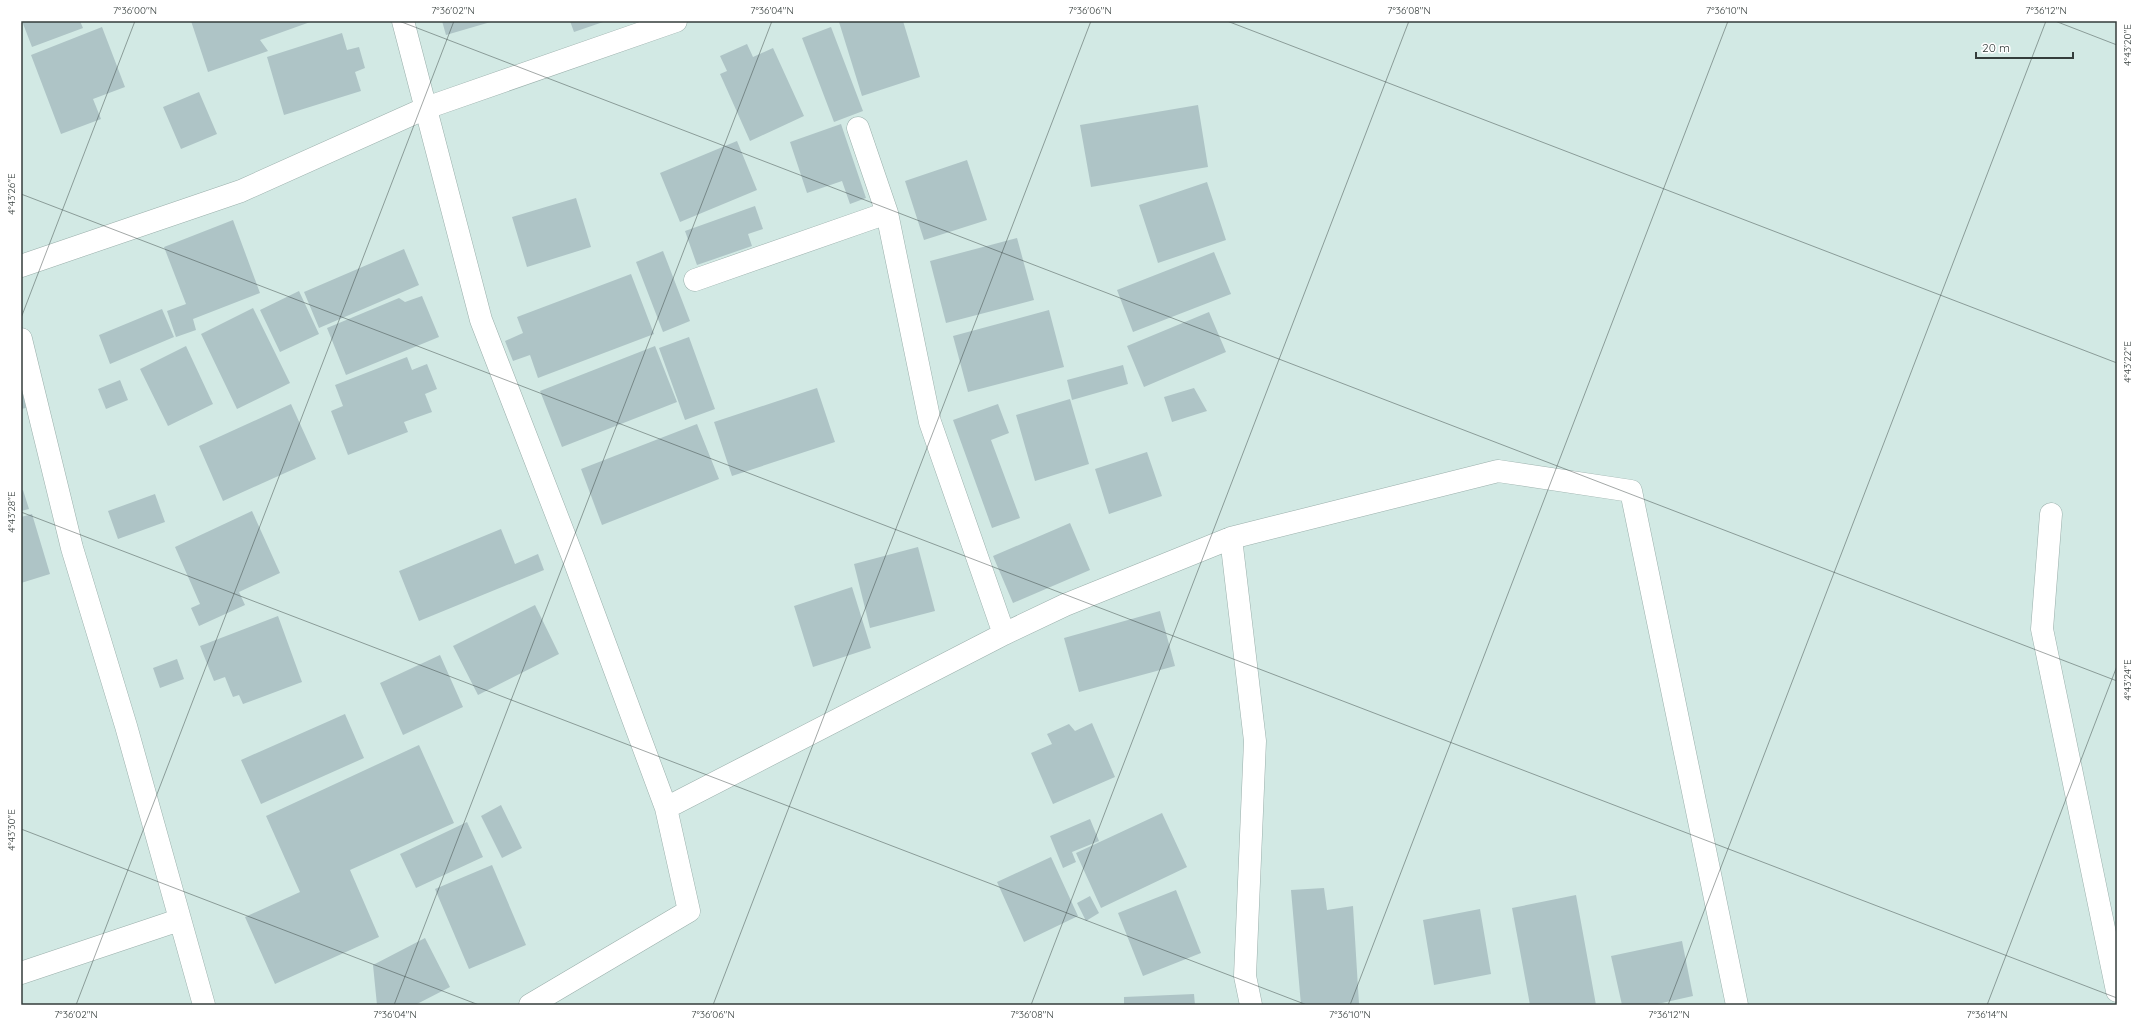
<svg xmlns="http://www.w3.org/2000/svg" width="2138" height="1026" viewBox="0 0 2138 1026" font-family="Quicksand,sans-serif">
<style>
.building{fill:#aec4c6}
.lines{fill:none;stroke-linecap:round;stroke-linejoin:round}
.minor-casing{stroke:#9aafab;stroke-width:23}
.minor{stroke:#fff;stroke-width:22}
.ticks{fill:none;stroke:#343d3b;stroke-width:1;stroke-opacity:0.45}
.neatline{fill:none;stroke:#343d3b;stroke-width:1.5}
.ticks-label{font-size:10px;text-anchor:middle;fill:#343d3b}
</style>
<rect width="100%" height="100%" fill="#d2e9e4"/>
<!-- building -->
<path class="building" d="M22,21H80L83,28L32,47Z
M191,21H313L260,40L268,51L208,72Z
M442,21H494L446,35Z
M570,21H606L574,32Z
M903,21L920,77L862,96L839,22Z
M102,27L125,87L93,99L101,119L61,134L31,55Z
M831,27L863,111L834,122L802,38Z
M342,33L347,50L359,47L365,68L355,72L361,91L284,115L267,57Z
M747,44L753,57L773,48L804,116L750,141L720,74L727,71L720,56Z
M199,92L217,134L181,149L163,107Z
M1198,105L1208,167L1091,187L1080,125Z
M841,124L866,198L850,204L842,181L807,193L790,142Z
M737,141L757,190L680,222L660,173Z
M967,160L987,220L924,240L905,181Z
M1207,182L1226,240L1158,263L1139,205Z
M576,198L591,247L527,267L512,217Z
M755,206L763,229L748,234L752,246L697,265L685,231Z
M233,220L260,293L193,319L196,330L176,337L167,311L186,304L164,247Z
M1017,238L1034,300L946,323L930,261Z
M404,249L419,285L319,328L304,292Z
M663,251L690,321L663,332L636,262Z
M1214,252L1231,294L1133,332L1117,290Z
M631,274L654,334L538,378L530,355L513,361L505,341L523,333L517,317Z
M299,291L319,334L280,352L260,310Z
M422,296L439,337L346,375L327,328L399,298L405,302Z
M253,308L290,383L237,409L201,334Z
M162,309L174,337L110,364L99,335Z
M1049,310L1064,367L968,392L953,336Z
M1209,312L1226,352L1144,387L1127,346Z
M689,337L715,409L685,420L659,348Z
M186,346L213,404L168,426L140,369Z
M655,346L677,402L562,447L540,391Z
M407,357L412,370L427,364L437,389L425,394L432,412L404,422L408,432L348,455L331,411L343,406L335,385Z
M1123,365L1128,384L1072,400L1067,380Z
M120,380L128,400L106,409L98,389Z
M21,385L26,408L21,409Z
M817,388L835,442L732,476L714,422Z
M1194,388L1207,411L1172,422L1164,397Z
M1070,399L1089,464L1035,481L1016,415Z
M291,404L316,459L223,501L199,446Z
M998,404L1009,433L991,440L1020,518L992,528L953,420Z
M697,424L719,479L602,525L581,469Z
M1147,452L1162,496L1109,514L1095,469Z
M23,490L29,509L21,511V491Z
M155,494L165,522L118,539L108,511Z
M252,511L280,573L239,592L245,605L199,626L191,608L200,604L175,547Z
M32,514L50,574L21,583V517Z
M1070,523L1090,570L1013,603L993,556Z
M501,529L515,564L538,554L544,570L419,621L399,571Z
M918,547L935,611L870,628L854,564Z
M852,587L871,648L813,667L794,606Z
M535,605L559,654L478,695L453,646Z
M1160,611L1175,666L1079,692L1064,638Z
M278,616L302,682L243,704L239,695L233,697L225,677L214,681L200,646Z
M440,655L463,707L403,735L380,683Z
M177,659L184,679L160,688L153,668Z
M345,714L364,758L261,804L241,760Z
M1092,723L1115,777L1053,804L1031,753L1052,744L1047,734L1069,724L1075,731Z
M419,745L454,823L350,870L379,937L275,984L245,917L300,892L266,816Z
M501,805L522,848L502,858L481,816Z
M1162,813L1187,867L1101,908L1076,853Z
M1090,819L1099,841L1072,852L1076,862L1063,868L1050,836Z
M467,822L483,857L416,888L400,854Z
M1051,857L1078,916L1024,942L997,882Z
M492,865L526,945L469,969L435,889Z
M1324,888L1327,910L1353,906L1359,1004L1301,1005L1291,890Z
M1176,890L1201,953L1143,976L1118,913Z
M1576,895L1596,1005H1530L1512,908Z
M1090,896L1099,913L1086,921L1077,903Z
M1480,909L1491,974L1434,985L1423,920Z
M425,938L450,987L415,1005H377L373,965Z
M1682,941L1693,996L1653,1005H1622L1611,956Z
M1194,994L1195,1005H1124V997Z"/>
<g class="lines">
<!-- minor casing -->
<g class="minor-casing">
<path id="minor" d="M403,21L481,320L574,560L666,808
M858,128L887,213
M21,266L241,191L426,108L676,21
M695,280L887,213L930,422L1004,634
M21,339L72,548L126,726L204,1005
M2051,514L2042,629L2117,991
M1231,538L1498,471L1631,491L1737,1005
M21,973L179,920
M530,1005L689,911L666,808L1004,634L1065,605L1231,538L1255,741L1245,976L1251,1005"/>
</g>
<!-- minor -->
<use href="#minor" class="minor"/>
</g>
<!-- ticks -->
<path class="ticks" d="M399,21L2117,681M1227,21L2117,363M2055,21L2117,45M21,194L2117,998M21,318L135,21M21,512L1307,1005M21,829L479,1005M76,1005L454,21M394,1005L772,21M713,1005L1091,21M1031,1005L1409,21M1350,1005L1728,21M1668,1005L2046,21M1987,1005L2117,666"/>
<!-- border -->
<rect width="2138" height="1026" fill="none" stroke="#ffffff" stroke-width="44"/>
<!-- scale -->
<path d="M1976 52v6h97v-6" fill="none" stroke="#343d3b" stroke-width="2"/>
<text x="1982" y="52" font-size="12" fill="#343d3b" stroke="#ffffff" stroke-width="3" paint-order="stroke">20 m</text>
<rect x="22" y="22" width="2094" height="982" class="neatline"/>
<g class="ticks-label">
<text x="135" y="14">7°36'00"N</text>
<text x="453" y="14">7°36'02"N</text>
<text x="772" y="14">7°36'04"N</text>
<text x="1090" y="14">7°36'06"N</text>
<text x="1409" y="14">7°36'08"N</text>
<text x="1727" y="14">7°36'10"N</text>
<text x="2046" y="14">7°36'12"N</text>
<text transform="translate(2127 45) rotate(-90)" y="4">4°43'20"E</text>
<text transform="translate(11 194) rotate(-90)" y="4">4°43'26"E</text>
<text transform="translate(2127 362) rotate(-90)" y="4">4°43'22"E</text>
<text transform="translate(11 512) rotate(-90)" y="4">4°43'28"E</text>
<text transform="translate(2127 680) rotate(-90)" y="4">4°43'24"E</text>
<text transform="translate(11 830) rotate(-90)" y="4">4°43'30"E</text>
<text x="76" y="1018">7°36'02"N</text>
<text x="395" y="1018">7°36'04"N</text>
<text x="713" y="1018">7°36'06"N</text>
<text x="1032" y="1018">7°36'08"N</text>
<text x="1350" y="1018">7°36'10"N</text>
<text x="1669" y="1018">7°36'12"N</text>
<text x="1987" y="1018">7°36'14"N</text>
</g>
</svg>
